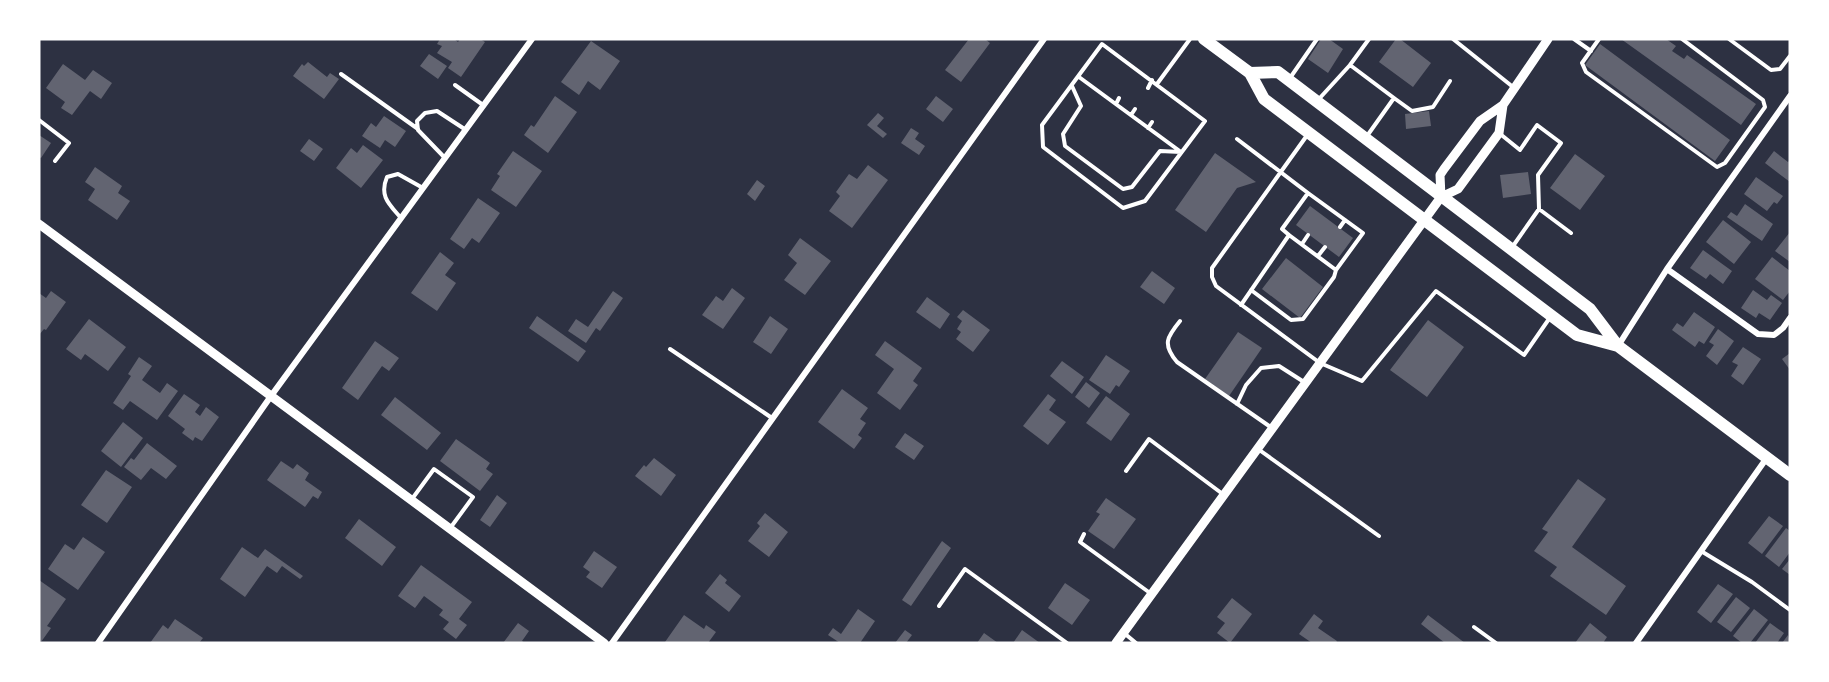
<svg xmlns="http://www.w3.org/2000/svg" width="1829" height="682" viewBox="0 0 1829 682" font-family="'Sofia Sans Condensed',sans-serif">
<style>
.building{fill:#626471}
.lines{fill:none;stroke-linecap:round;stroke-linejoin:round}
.service{stroke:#fff;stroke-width:4}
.minor{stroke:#fff;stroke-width:6}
.tertiary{stroke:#fff;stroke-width:9}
.primary{stroke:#fff;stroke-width:12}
</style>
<rect width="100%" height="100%" fill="#2d3142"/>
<!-- building -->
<path class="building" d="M440,39H454L458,42L460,39H480L485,42L461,77L448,68L452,62L437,53L442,46L437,44Z
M969,39H985L990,43L961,82L945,70Z
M1321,39H1329L1343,49L1328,73L1308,59Z
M1396,39H1400L1431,63L1413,87L1379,62Z
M1621,39H1666L1676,46L1672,51L1684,59L1687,55L1756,104L1741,125Z
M591,41L620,61L600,90L588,81L579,95L561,82Z
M1600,44L1730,140L1715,161L1585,65Z
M429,54L447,66L438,79L420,66Z
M308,62L327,77L330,73L339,79L324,99L293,76L302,64L304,66Z
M63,64L85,80L93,70L112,83L101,99L90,91L72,115L61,108L65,102L46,88Z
M555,96L577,112L548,153L524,135L531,125L534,127Z
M936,96L953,109L943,122L926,109Z
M1429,111L1431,126L1406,129L1405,114Z
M878,113L884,118L877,126L887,134L883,138L867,125Z
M384,116L406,131L395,147L385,140L380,148L362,136L371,123L376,127Z
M911,128L919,133L915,139L925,146L919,155L901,143Z
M39,135L51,143L41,158L39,157Z
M309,139L323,149L314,161L300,151Z
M363,145L383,160L361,188L336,168L351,148L357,153Z
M513,151L542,171L516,207L491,190L500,176L497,174Z
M1774,151L1788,162L1790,160V182L1765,163Z
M1215,153L1256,182L1237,188L1206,232L1175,210Z
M1575,154L1605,176L1580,210L1550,188Z
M868,165L888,180L852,228L829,211L840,196L836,192L849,174L857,179Z
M95,167L122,186L118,193L130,201L117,220L88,200L95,189L85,182Z
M1528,172L1531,194L1503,198L1500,175Z
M1756,177L1783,196L1777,204L1774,202L1767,211L1744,194Z
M757,180L765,186L755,201L747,194Z
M478,198L500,213L479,243L472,238L464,249L450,239Z
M1745,204L1773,224L1762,241L1727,217L1731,212L1737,216Z
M1310,206L1353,238L1339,257L1296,225Z
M1723,220L1751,242L1734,264L1706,242Z
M1790,232V262L1775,251Z
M800,238L831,261L805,295L784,280L797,263L788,255Z
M1703,250L1732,271L1723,284L1710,274L1706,279L1690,268Z
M440,252L454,263L445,275L456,283L437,311L411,293Z
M1772,257L1790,271V291L1783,300L1755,279Z
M1286,258L1323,287L1300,318L1262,289Z
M1152,271L1175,288L1164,304L1140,287Z
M732,288L745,298L723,329L702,315L716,296L723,301Z
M1753,290L1767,300L1771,295L1782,303L1770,320L1759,313L1756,318L1741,308Z
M51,291L66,302L46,330L44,329L39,335V293L46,298Z
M613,291L623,298L600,331L596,328L586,343L568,331L576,319L588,327Z
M927,297L950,314L940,329L916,312Z
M963,310L990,330L973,352L956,339L961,332L957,329L962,321L957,317Z
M1694,312L1715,327L1704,344L1699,341L1695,347L1672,330L1677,323L1683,327Z
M537,316L586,351L578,362L529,328Z
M770,316L788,329L771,354L753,342Z
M89,319L126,347L108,371L85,354L81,360L66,349Z
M1428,320L1464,347L1427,397L1390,370Z
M1718,329L1734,341L1717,365L1706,356L1714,345L1709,342Z
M1238,332L1262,348L1229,396L1205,379Z
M375,341L399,358L389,371L382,366L358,400L342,388Z
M885,341L922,368L913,381L918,385L900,410L877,393L894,369L875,355Z
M1743,347L1761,359L1743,385L1731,376L1738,365L1732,362Z
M1790,353V370L1782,359Z
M1106,355L1130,371L1119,387L1116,385L1110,394L1089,380Z
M139,357L152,366L142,380L160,393L167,383L178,391L157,420L130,401L123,410L113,403L131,376L128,374Z
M1062,361L1084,377L1072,394L1050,376Z
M1086,382L1100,393L1089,408L1075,397Z
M842,389L868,408L860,419L866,423L858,435L862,438L854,449L818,422Z
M184,394L200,405L195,412L200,416L206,407L219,417L202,441L195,437L193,441L182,433L185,429L168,416Z
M1048,394L1056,400L1049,410L1066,422L1048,445L1023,426Z
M1106,396L1130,414L1111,441L1086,423Z
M395,397L441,433L427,450L381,415Z
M123,422L143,438L121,467L101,451Z
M905,433L924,446L914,460L895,447Z
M456,439L490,463L486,469L493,474L480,491L440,461Z
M147,443L177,466L166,479L151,468L141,480L124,467L131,458L134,460Z
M654,458L676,475L661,496L635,476L644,465L646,467Z
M281,461L293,469L297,464L309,473L305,480L322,492L318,499L313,496L305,507L267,480Z
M106,470L132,487L107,523L81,505Z
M1578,479L1606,499L1572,547L1626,586L1606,615L1550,576L1557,567L1534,551L1548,532L1542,529Z
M497,495L507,503L490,527L480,520Z
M1106,498L1136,519L1114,549L1088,531L1100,514L1096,512Z
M765,513L788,532L769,557L748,541L760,526L757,523Z
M1769,516L1783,526L1762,554L1748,543Z
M359,519L396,547L382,566L345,538Z
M1786,528L1790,531V552L1779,567L1765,556Z
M83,537L105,552L78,590L48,569L65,544L74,550Z
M942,541L951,548L911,606L902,600Z
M242,547L258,558L265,549L303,576L300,579L282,566L277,573L267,566L245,597L220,579Z
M594,551L617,567L602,588L586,577L590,572L583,567Z
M1790,559V575L1782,569Z
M421,565L472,602L459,619L467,625L456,639L443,629L449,622L439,615L443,610L424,596L415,608L398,596Z
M720,574L727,580L725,583L741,596L729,612L705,593Z
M39,580L66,599L47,626L51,628L41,642L39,640Z
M1065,583L1090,600L1072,625L1048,608Z
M1718,584L1733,594L1711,623L1697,612Z
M1736,597L1750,608L1731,632L1717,622Z
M1232,598L1252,614L1230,643L1217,633L1225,623L1217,617Z
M858,609L875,621L860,643H840L828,635L833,628L841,634Z
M1754,609L1768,620L1750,643H1742L1733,636Z
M1314,614L1323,621L1318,628L1337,641L1336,643H1312L1299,634Z
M684,615L704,629L706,625L716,632L708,643L665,642Z
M1428,615L1465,643H1445L1421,624Z
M175,619L203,638L199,643H150L163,625L168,629Z
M518,623L529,631L522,641L525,643H503Z
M1590,623L1607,637L1603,643H1575Z
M1770,623L1784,633L1777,643H1755Z
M905,630L912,635L906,643H895Z
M1022,630L1040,643H1013Z
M984,633L998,643H977Z
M1788,635L1790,643H1782Z"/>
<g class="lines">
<!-- service -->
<path class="service" d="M1369,39L1350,65L1394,98
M1453,39L1513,87
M1574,39L1591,51
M1599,39L1582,63L1586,72L1717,167L1725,163L1765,107L1763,100L1682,39
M1729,39L1771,70L1780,69L1790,56
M1102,44L1205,121L1145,201L1123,208L1043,147L1042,125Z
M341,74L418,129
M1079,77L1181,152
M1290,78L1317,39
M1157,84L1190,39
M455,85L483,105
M1072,86L1081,106L1063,134L1065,146L1123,189L1132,187L1160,151L1181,152
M1148,88L1152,80
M1318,100L1350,65
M1116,104L1119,98
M1131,115L1135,109
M39,120L69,143L55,161
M1148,128L1152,122
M1499,133L1520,150L1537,125L1561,143L1538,175L1539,209
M1308,134L1212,268V277L1216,286L1320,363L1362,381L1436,291L1524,355L1551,316
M1367,136L1394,98L1412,111L1433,107L1450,81
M1237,139L1308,193
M445,158L418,130L417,121L425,113L437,111L466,130
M401,218C389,204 379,196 387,177L398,174L423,188
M1340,227L1345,220
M1302,244L1308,235
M1513,246L1539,209L1571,233
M1318,256L1325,247
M1251,290L1291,320L1303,319L1334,277L1336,270
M1241,305L1289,235L1282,229L1308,193L1363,233L1336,270L1289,235
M1180,321C1167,337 1162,344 1177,362L1272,428
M670,349L772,418
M1237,404L1246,385L1261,368L1279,366L1304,382
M1258,449L1379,536
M1126,471L1149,439L1224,495
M412,499L434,469L473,497L451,527
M1084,534L1080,542L1150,593
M1701,551L1752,582L1790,610
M939,606L965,569L1067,643
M1474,627L1496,643
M1124,633L1136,643"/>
<!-- minor -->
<path class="minor" d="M1667,269L1758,334L1774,335L1783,328L1790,318
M1618,346L1667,269L1790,96
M98,643L271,396L532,39
M612,643L1044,39
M1636,643L1766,459"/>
<!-- tertiary -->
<path class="tertiary" d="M1441,197L1440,175L1444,169L1480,121L1503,105L1548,39
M39,224L604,643
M1116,643L1441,197L1458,189L1499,133L1503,105"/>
<!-- primary -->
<path class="primary" d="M1204,39L1250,73L1264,99L1577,335L1618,346
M1250,73L1278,72L1590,309L1618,346L1790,475"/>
</g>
<!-- border -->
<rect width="1829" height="682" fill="none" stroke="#ffffff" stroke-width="81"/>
</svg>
